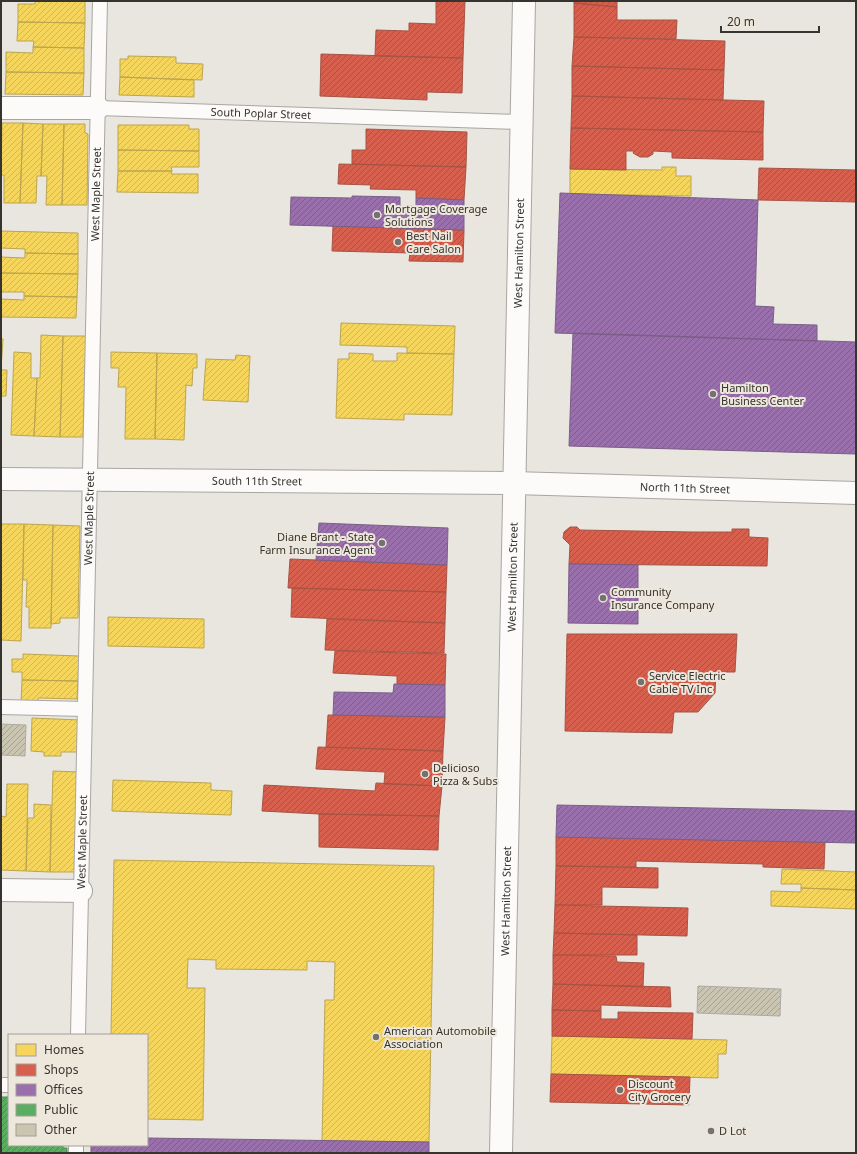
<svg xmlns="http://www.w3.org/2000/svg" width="857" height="1154" font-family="'Noto Sans',sans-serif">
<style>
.homes{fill:url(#homes-hatch);stroke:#bca54e}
.shops{fill:url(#shops-hatch);stroke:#a65344}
.offices{fill:url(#offices-hatch);stroke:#7b5e86}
.public{fill:url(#public-hatch);stroke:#4f8952}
.building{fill:url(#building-hatch);stroke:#adaba7}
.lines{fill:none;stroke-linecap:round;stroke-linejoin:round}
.lane-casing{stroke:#a9a6a2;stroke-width:16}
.street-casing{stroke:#a9a6a2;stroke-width:24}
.primary-casing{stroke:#a9a6a2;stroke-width:24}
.lane{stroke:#fcfbfa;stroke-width:14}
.street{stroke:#fcfbfa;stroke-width:22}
.primary{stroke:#fcfbfa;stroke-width:22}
.poi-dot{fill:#75726d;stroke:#ede7dc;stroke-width:1.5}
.labels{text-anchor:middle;stroke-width:4;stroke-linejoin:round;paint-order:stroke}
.street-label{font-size:11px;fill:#36342f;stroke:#ede7dc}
.poi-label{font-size:11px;fill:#36342f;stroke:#ede7dc;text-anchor:start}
</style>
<defs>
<pattern id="homes-hatch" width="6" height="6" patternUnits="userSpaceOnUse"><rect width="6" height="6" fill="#f6d55c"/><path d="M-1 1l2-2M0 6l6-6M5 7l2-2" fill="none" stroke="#d4b750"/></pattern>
<pattern id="shops-hatch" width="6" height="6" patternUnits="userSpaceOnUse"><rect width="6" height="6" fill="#d6604d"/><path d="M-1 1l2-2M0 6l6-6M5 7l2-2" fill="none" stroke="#ae5040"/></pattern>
<pattern id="offices-hatch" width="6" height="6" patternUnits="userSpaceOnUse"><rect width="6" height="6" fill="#9970ab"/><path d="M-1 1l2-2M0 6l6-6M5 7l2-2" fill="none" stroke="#7e5d8c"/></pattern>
<pattern id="public-hatch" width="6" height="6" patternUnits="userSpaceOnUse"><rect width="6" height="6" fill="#5aae61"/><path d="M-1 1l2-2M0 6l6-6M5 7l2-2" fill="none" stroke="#4b8e50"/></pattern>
<pattern id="building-hatch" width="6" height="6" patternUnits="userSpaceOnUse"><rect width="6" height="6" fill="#c9c5b1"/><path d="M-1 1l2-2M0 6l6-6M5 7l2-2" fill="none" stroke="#a4a190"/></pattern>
</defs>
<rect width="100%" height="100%" fill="#e9e6e0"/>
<path class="homes" d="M35,1H85V23L18,22V4H35Z
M18,22L85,23L84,48L33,47L34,41H17Z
M33,47L84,48V73L6,72V52L33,53Z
M128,56L176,57V63L203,64L202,80L120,77V59H128Z
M6,72L84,73L83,95L5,94Z
M120,77L194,80V97L119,95Z
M2,123H23L20,203H4V175H1Z
M23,123L43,124L41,176H37L36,203H20Z
M43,124H64L62,205H46L47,176H41Z
M64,124H85V133L88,134L87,205H62Z
M118,125H189V129H199V151L118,150Z
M118,150L199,151V167H171L172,171H118Z
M662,167H676V176H691V196L570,194V169L662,170Z
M118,171H172L171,174H198V193L117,192Z
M1,231L78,233V254L25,253V249L1,248Z
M25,253L78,254V274L1,273V257L25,258Z
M1,273L78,274L77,297L24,296V292H1Z
M24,296L77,297L76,318L1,317V299L24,300Z
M341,323L455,326L454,354L407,353V347L340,345Z
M41,335L63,336L60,437L34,436L37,378H40Z
M63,336H86L83,437H60Z
M1,339H3L1,370H7L6,396H1V399Z
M14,352L31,353V378H37L34,436L11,435Z
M111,352L157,353L155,439H125L126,387H118L119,368H111Z
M157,353L197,354V368H193L192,386L186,385L184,440L155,439Z
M349,353L373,354V361H397V353L454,354L452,415L404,414V420L336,418L338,359H349Z
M236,355L250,356L248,402L203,400L206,359L235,360Z
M1,524H24L21,641L1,640Z
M24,524L53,525L51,628H29V607H26L27,580H23Z
M53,525L80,526L78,618H60V623L51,624Z
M108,617L204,619V648L108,646Z
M23,654L79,656L78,681L22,680V672H12V659H23Z
M22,680L78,681L77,699L38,698V703H21Z
M32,718L80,720L78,752H61V756H44V752L31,751Z
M53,771L79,772L75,872H50Z
M113,780L211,783V790L232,791L231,815L112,811Z
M7,784H28L26,871L1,870V816L6,817Z
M34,804L51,805L50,872L26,871L28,818H34Z
M114,860L434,866L429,1142L322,1141L325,1000H334L335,962L307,961V970L216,969V960L188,959L187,988H205L203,1120L147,1119V1035H111Z
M782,869L856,872V890L801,888V884H781Z
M801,888L856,890V909L771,906V891L801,892Z
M552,1036L727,1040L726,1054H718V1078L551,1074Z"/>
<path class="shops" d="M436,1H465L463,58L375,56L376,30L409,31V23L436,24Z
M574,1H617V7L574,3Z
M574,3L617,7V20H677L676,39L574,37Z
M574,37L725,41L724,70L572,66Z
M321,54L463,58L462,93L427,92V100L320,96Z
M572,66L724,70L723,100L572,96Z
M572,96L764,101L763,132L571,128Z
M571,128L763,132V160L672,158V152L653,151V154L648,157H640L633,153L634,151H626V170L570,169Z
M366,129L467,132L466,167L352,164V150H366Z
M339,164L466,167L464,200L416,198V190L370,189L371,185L338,184Z
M759,168L856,170V202L758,200Z
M333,226L464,230L463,262L409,261L410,253L332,251Z
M570,527H577L580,530L692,532H732V529H749V537L768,538L767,566L569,564L570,545L563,538L564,532Z
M290,559L447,565L446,592L288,588Z
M292,588L446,592L445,623L291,617Z
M327,619L445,623L444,653L325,650Z
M567,634H737L735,672H716L715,693L698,712H674L672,733L565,731Z
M335,651L446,654L445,685L397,684V676L333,673Z
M328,715L445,717L443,751L326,747Z
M318,747L443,751L442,786L384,784L385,772L316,769Z
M376,783L442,786L439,816L319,814L262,811L264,785L375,791Z
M319,814L439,816L438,850L319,847Z
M556,837L825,842L824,869L763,867V864L636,861V867L556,866Z
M556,866L658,868V888L602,887V905H555Z
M555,905L688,908L687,936L554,933Z
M554,933L637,935V955H553Z
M553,955L616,956L617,962L644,963L643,987L553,984Z
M553,984L670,987L671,1007L601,1005V1011L552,1010Z
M552,1010L601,1011V1019H618V1012L693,1013L692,1039L552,1036Z
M551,1074L690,1077L689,1105L550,1102Z"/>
<path class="offices" d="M560,193L758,200L755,306L774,307L773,324L817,325V341L555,333Z
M352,196L400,197V206H416V198L464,200V230L290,225L291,197L352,198Z
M573,333L856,342V454L569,446Z
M319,523L448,528L447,565L316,560Z
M569,564L638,565V624L568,623Z
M394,684L445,685V717L333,715L334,692L393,693Z
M557,805L856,811V843L556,837Z
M147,1138L429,1142V1153H91V1145H147Z"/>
<path class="public" d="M1,1097H9V1145H63V1148H67V1153H1Z"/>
<path class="building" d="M1,724L26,725L25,756L1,755Z
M698,986L781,989L780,1016L697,1013Z"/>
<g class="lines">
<g class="lane-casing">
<g id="lane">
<path id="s1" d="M98,108L521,122"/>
<path d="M1,707L85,709"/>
<path id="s2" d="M78,1035L100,1"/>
<path d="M1,1085H9"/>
<path d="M76,1153V1145"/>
</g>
</g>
<g class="street-casing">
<g id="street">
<path d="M1,108H98"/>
<path id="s3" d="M1,479L513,483L856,493"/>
<path d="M1,890L81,891"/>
</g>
</g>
<g class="primary-casing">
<g id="primary">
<path id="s4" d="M501,1153L524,1"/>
</g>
</g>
<use href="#lane" class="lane"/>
<use href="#street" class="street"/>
<use href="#primary" class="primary"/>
</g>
<g class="poi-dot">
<circle cx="377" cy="215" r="4"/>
<circle cx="398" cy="242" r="4"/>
<circle cx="713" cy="394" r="4"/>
<circle cx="382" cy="543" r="4"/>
<circle cx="603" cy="598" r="4"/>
<circle cx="641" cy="682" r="4"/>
<circle cx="425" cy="774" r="4"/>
<circle cx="376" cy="1037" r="4"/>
<circle cx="620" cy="1090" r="4"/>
<circle cx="711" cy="1131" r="4"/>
</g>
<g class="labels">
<g class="street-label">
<text dy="4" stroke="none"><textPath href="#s1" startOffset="163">South Poplar Street</textPath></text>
<text dy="4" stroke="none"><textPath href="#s2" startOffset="841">West Maple Street</textPath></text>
<text dy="4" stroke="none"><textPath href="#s4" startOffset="900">West Hamilton Street</textPath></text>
<text dy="4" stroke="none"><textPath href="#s3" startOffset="256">South 11th Street</textPath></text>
<text dy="4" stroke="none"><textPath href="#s3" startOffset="684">North 11th Street</textPath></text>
<text dy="4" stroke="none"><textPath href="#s2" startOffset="517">West Maple Street</textPath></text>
<text dy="4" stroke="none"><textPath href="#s4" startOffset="576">West Hamilton Street</textPath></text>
<text dy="4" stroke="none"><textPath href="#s2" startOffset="193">West Maple Street</textPath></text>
<text dy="4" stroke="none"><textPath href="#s4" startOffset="252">West Hamilton Street</textPath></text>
</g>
<g class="poi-label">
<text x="385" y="213">Mortgage Coverage<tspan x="385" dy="13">Solutions</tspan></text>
<text x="406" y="240">Best Nail<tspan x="406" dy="13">Care Salon</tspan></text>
<text x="721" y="392">Hamilton<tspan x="721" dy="13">Business Center</tspan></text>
<text x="374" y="541" text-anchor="end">Diane Brant - State<tspan x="374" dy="13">Farm Insurance Agent</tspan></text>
<text x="611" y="596">Community<tspan x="611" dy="13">Insurance Company</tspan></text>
<text x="649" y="680">Service Electric<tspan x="649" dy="13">Cable TV Inc</tspan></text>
<text x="433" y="772">Delicioso<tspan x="433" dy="13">Pizza &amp; Subs</tspan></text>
<text x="384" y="1035">American Automobile<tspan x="384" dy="13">Association</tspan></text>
<text x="628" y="1088">Discount<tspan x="628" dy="13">City Grocery</tspan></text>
<text x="719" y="1135">D Lot</text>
</g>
</g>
<rect width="857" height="1154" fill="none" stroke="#36342f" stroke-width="4"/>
<rect x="8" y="1034" width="140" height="112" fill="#ede7dc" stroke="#a49f97"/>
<rect x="16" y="1044" width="20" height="12" fill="#f6d55c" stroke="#a49f97"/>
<text x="44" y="1054" font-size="12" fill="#36342f">Homes</text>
<rect x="16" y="1064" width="20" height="12" fill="#d6604d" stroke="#a49f97"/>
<text x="44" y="1074" font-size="12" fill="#36342f">Shops</text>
<rect x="16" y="1084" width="20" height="12" fill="#9970ab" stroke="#a49f97"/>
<text x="44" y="1094" font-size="12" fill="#36342f">Offices</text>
<rect x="16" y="1104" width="20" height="12" fill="#5aae61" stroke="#a49f97"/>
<text x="44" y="1114" font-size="12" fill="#36342f">Public</text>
<rect x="16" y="1124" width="20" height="12" fill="#c9c5b1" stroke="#a49f97"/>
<text x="44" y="1134" font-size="12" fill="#36342f">Other</text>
<path d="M721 26v6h98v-6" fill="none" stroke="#36342f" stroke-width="2"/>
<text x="727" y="26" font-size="12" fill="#36342f" stroke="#ede7dc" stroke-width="3" paint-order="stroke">20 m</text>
</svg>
